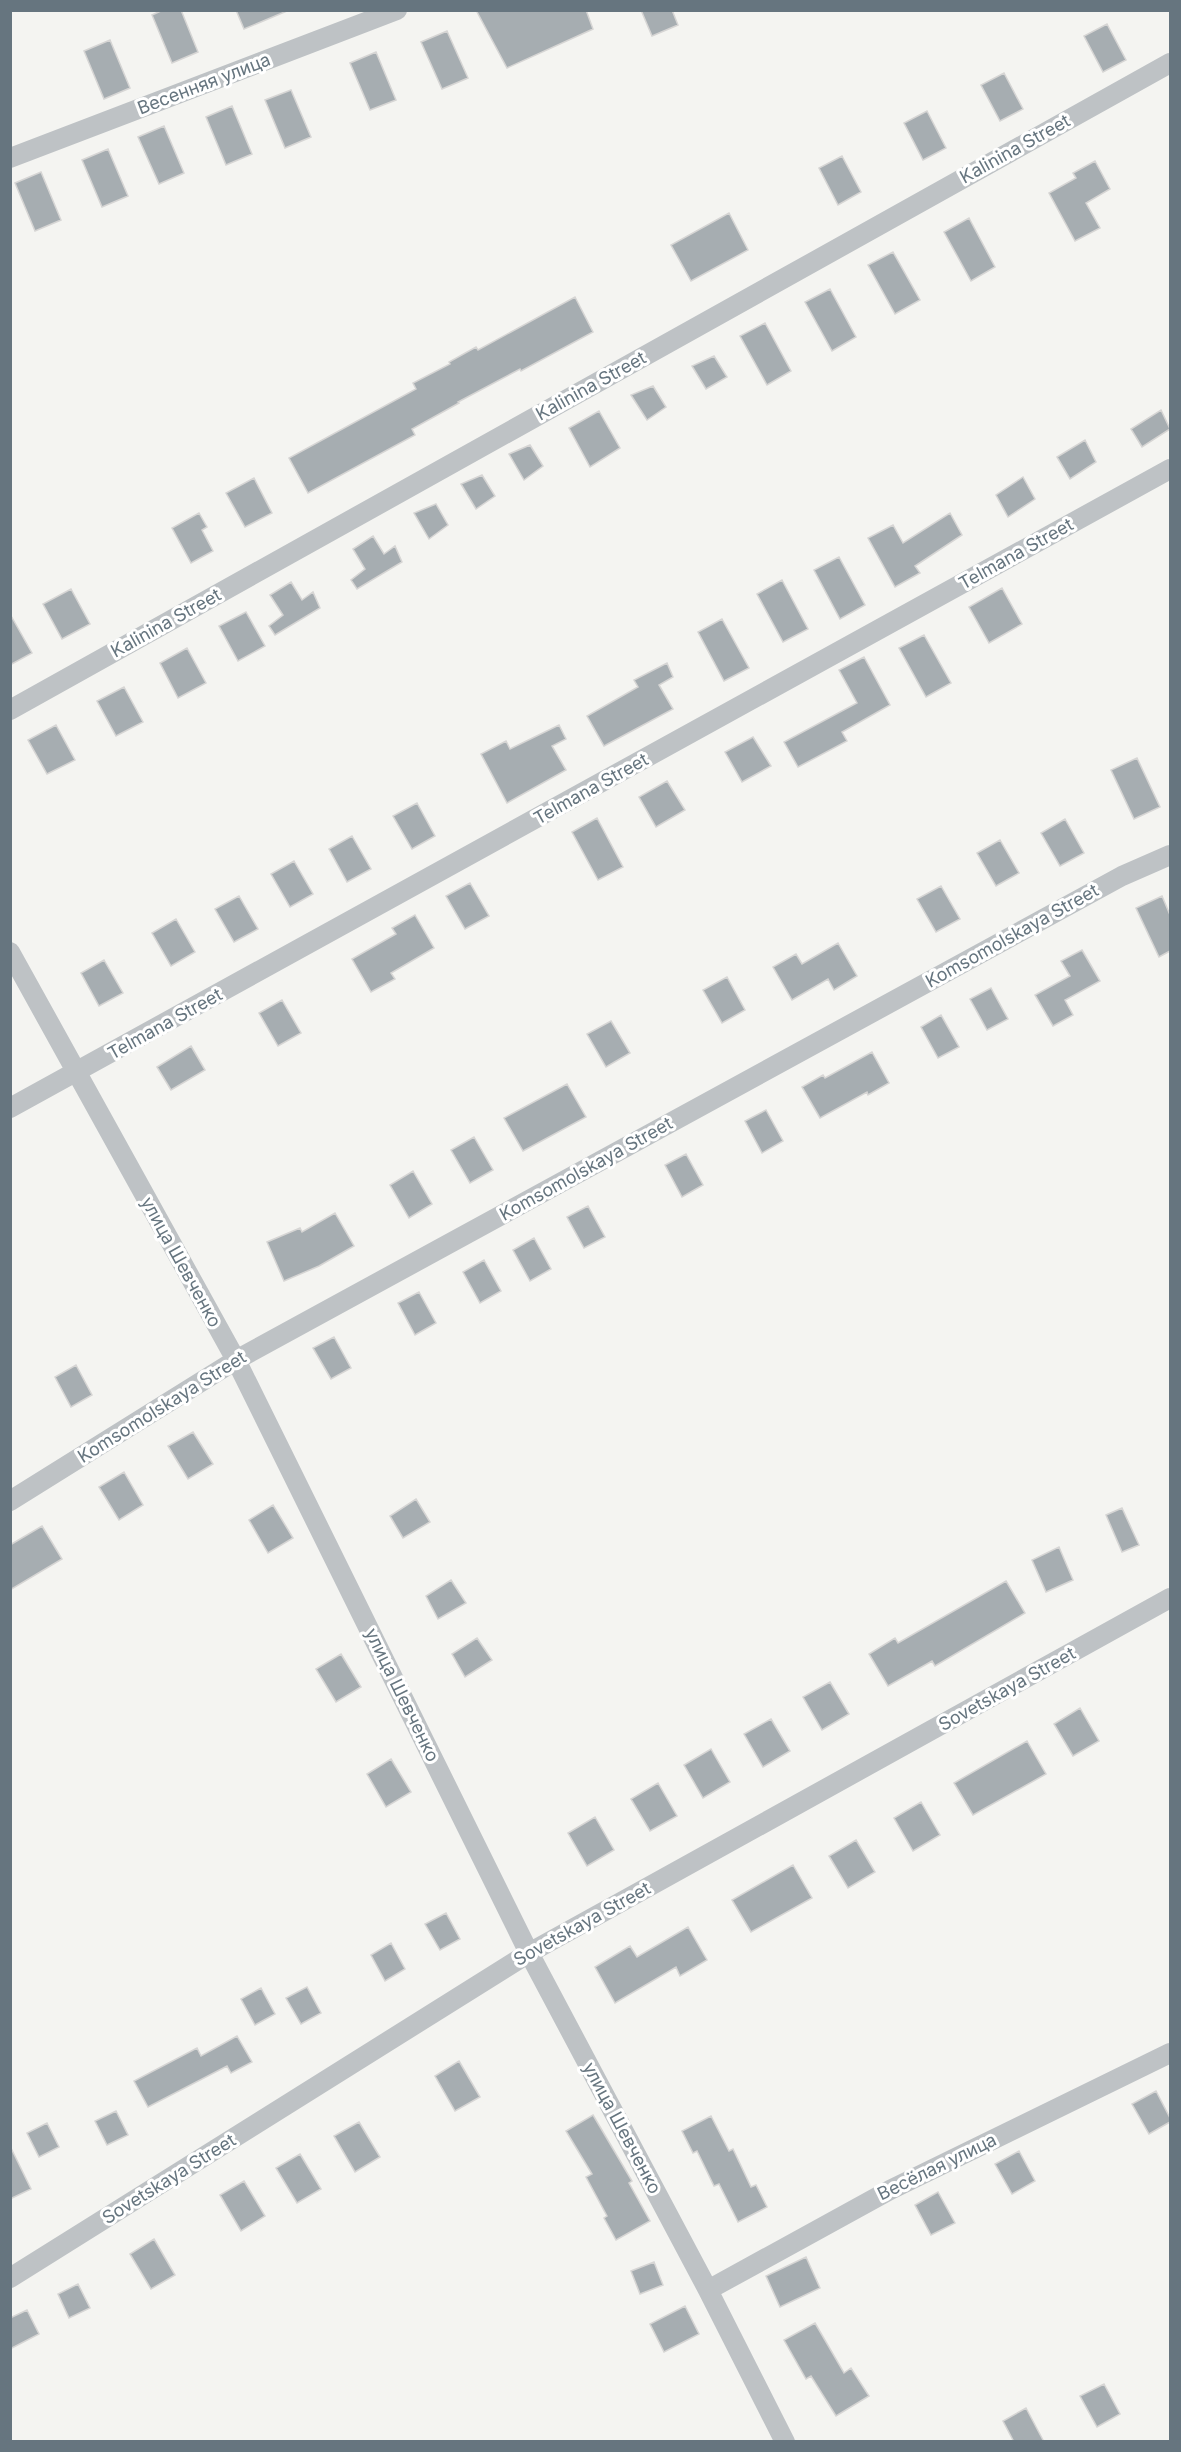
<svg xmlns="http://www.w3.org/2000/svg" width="1181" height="2452" font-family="Inter,sans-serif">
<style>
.building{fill:#a6adb1;stroke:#d6d5d4;stroke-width:1.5}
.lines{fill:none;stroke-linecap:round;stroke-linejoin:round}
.minor{stroke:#bec2c5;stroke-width:20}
.labels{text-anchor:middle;stroke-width:6;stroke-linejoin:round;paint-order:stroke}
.street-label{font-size:18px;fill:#66757f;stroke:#fff}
</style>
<rect width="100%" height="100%" fill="#f4f4f1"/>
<path class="building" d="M163,10H181L198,52L172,63L152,15Z
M236,10H287V11L244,29Z
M476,10H586L593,29L507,68Z
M641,10H672L678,25L652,36Z
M1107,24L1126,60L1103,72L1084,36Z
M447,31L468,78L442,89L421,42Z
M110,40L130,88L104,99L84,51Z
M376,52L396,100L370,110L350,63Z
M1004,73L1023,109L1000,121L981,85Z
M291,90L311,137L285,148L265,100Z
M232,106L252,154L226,165L206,117Z
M927,111L946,148L923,160L904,123Z
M164,126L184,173L159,184L138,137Z
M108,149L128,196L102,207L82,160Z
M842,156L861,192L838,205L819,168Z
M1095,161L1110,189L1086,203L1100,228L1075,241L1049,193L1076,178L1073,173Z
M41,172L61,220L35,231L15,183Z
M729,213L748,250L691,281L671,245Z
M969,218L995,267L971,281L944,232Z
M893,252L920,300L895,314L868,265Z
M830,289L856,337L832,351L805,302Z
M575,297L593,332L521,371L520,369L458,402L459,403L412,429L415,435L308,493L289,458L416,389L413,383L450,364L449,362L476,347L478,350Z
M765,323L791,371L767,385L740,336Z
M714,356L727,377L706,389L692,366Z
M653,386L666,407L647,420L631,395Z
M1161,410L1170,429L1142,447L1131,429Z
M599,411L620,448L590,467L569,428Z
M1085,440L1096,462L1070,479L1057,457Z
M530,445L543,466L524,480L509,454Z
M482,475L495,496L476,509L461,484Z
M1023,477L1035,499L1008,517L996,495Z
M254,478L272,513L245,527L226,493Z
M436,504L448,525L429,539L414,513Z
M199,513L207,527L202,530L213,551L191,563L172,528Z
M950,513L962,535L915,566L920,573L895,587L868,538L893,525L903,543Z
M373,536L384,554L395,546L402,562L357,589L351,580L365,569L353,549Z
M839,557L865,605L840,619L814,570Z
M782,580L808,629L783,642L757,594Z
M291,582L302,600L313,592L320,608L275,635L269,626L283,615L270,595Z
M1002,588L1022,624L989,643L969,607Z
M71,589L90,624L62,639L43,604Z
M246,612L265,646L238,661L219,626Z
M10,614L32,653L10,665Z
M722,619L749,668L724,681L698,632Z
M924,635L951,683L926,697L899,648Z
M187,648L206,683L178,698L160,663Z
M864,657L890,705L842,732L847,741L798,767L784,742L857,703L839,670Z
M667,663L673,677L659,685L673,709L604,746L587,716L638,687L634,680Z
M124,687L143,722L116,736L97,701Z
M56,725L75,760L47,774L28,740Z
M559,725L566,739L552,746L566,770L507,803L481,754L506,741L510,749Z
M753,737L771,766L742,782L725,752Z
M1137,758L1160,807L1134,819L1111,770Z
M667,781L685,810L656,827L639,797Z
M417,803L435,836L412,849L393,816Z
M597,818L623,867L598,880L572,832Z
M1065,819L1084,853L1060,866L1041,833Z
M352,836L371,869L347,882L329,849Z
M1000,840L1019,873L996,886L977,853Z
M294,861L313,894L290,907L271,874Z
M470,883L489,916L465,929L446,896Z
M941,886L960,919L936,932L917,899Z
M239,896L258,929L234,942L215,909Z
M1162,896L1170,915V951L1159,957L1136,908Z
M415,915L434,948L391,973L395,979L371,992L352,959L396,934L392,928Z
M176,919L195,952L171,966L152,933Z
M838,943L857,976L834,990L828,979L792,1000L773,967L796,954L802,964Z
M1082,950L1100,981L1065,1000L1073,1015L1053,1026L1035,995L1070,976L1061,961Z
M104,960L123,993L99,1006L81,973Z
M727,977L745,1010L722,1023L703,990Z
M991,988L1008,1019L987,1030L970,999Z
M282,1000L301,1033L278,1046L259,1013Z
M941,1015L959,1047L938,1058L921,1027Z
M611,1021L630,1053L606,1067L587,1034Z
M191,1046L205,1070L171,1090L157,1067Z
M872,1052L889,1083L868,1095L867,1092L820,1118L802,1087L823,1075L825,1078Z
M567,1084L586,1117L523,1151L504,1118Z
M766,1110L783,1141L762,1153L745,1121Z
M474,1137L493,1170L470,1183L451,1150Z
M686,1154L703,1185L682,1197L665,1165Z
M413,1171L432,1204L409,1218L390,1185Z
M588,1206L605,1237L584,1248L567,1217Z
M335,1213L354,1246L319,1266L284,1281L267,1242L300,1228L302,1232Z
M534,1238L551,1269L530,1281L513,1250Z
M484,1260L501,1291L480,1303L463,1272Z
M419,1292L436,1323L415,1335L398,1303Z
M334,1337L351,1368L331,1379L313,1348Z
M76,1365L92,1395L71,1407L55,1377Z
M193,1432L213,1464L188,1479L168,1446Z
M124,1472L143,1505L119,1520L99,1487Z
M416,1499L430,1522L403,1538L390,1516Z
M273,1505L293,1538L268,1553L249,1520Z
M1122,1508L1139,1545L1122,1552L1106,1515Z
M42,1526L62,1559L10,1590V1545Z
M1059,1547L1073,1580L1046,1592L1032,1560Z
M451,1580L466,1603L438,1619L426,1596Z
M1006,1581L1025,1613L935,1666L932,1661L888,1686L869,1654L895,1638L898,1643Z
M477,1638L492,1660L465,1677L452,1654Z
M341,1654L361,1687L336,1702L316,1669Z
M830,1682L849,1714L822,1730L803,1697Z
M1080,1708L1099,1741L1073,1756L1054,1724Z
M771,1719L790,1751L763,1767L744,1734Z
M1027,1741L1046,1774L973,1815L954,1783Z
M711,1749L730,1782L703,1798L684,1765Z
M391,1759L411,1792L386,1807L367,1774Z
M658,1783L677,1816L650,1831L631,1799Z
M921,1802L940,1835L913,1851L894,1818Z
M595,1817L614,1850L587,1866L568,1833Z
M856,1840L875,1872L848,1888L829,1856Z
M793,1865L812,1898L751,1932L732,1900Z
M446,1913L460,1939L440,1950L425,1924Z
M688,1927L707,1960L680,1976L676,1967L615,2003L595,1967L630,1946L637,1957Z
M391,1943L405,1969L385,1981L371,1955Z
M307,1987L321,2013L301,2024L286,1998Z
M261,1988L275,2014L255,2025L241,1999Z
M237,2036L252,2062L231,2073L227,2066L148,2107L134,2081L197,2048L201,2056Z
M459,2061L480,2097L455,2111L435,2076Z
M1156,2091L1170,2118V2122L1149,2134L1132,2104Z
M116,2111L128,2135L107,2145L95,2121Z
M593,2115L632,2181L629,2183L650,2221L616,2240L604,2218L607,2216L586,2177L592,2174L566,2131Z
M711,2116L729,2151L733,2149L751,2187L756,2185L767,2207L738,2222L719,2184L714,2186L697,2151L693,2153L682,2131Z
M359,2122L380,2157L355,2172L334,2136Z
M47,2123L59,2147L39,2157L27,2133Z
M10,2146L31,2189L10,2199Z
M1019,2151L1035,2181L1012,2194L995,2164Z
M300,2154L321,2189L297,2203L276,2168Z
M244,2181L265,2216L241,2231L220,2195Z
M938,2192L955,2223L931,2235L915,2205Z
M154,2239L175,2275L151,2289L130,2254Z
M806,2257L820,2288L780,2307L766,2276Z
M654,2262L663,2285L640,2294L631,2271Z
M78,2284L90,2308L69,2318L58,2294Z
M685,2306L699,2334L664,2352L650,2324Z
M27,2310L39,2334L10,2349V2318Z
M815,2323L844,2373L851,2368L869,2396L836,2416L811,2376L806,2379L784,2340Z
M1104,2384L1120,2414L1097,2427L1080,2396Z
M1026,2408L1044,2442H1014L1003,2421Z"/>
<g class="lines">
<path class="minor" d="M10,158L397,10
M10,710L1170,63
M10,952L236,1360L529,1953L708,2290L785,2442
M10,1108L1170,469
M10,1501L236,1360L1122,876L1170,855
M10,2278L529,1953L1170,1598
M708,2290L890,2190L1170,2053"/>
</g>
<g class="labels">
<g class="street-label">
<text transform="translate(204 84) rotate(-21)" y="6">Весенняя улица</text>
<text transform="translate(1015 149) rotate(-29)" y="6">Kalinina Street</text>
<text transform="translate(591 386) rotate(-29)" y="6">Kalinina Street</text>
<text transform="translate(1016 554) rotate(-29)" y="6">Telmana Street</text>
<text transform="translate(166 623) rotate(-29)" y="6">Kalinina Street</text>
<text transform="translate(591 789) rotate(-29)" y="6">Telmana Street</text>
<text transform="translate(1012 936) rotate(-29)" y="6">Komsomolskaya Street</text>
<text transform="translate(165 1024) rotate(-29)" y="6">Telmana Street</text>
<text transform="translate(586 1169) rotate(-29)" y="6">Komsomolskaya Street</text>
<text transform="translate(181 1262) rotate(61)" y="6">улица Шевченко</text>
<text transform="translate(162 1407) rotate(-32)" y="6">Komsomolskaya Street</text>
<text transform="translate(1007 1689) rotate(-29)" y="6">Sovetskaya Street</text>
<text transform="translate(402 1695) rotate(64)" y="6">улица Шевченко</text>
<text transform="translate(582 1924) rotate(-29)" y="6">Sovetskaya Street</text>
<text transform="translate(622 2128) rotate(62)" y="6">улица Шевченко</text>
<text transform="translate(937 2167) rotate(-26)" y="6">Весёлая улица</text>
<text transform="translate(169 2179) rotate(-32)" y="6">Sovetskaya Street</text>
</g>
</g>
<rect width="1181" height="2452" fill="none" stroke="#66757f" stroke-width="24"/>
</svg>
